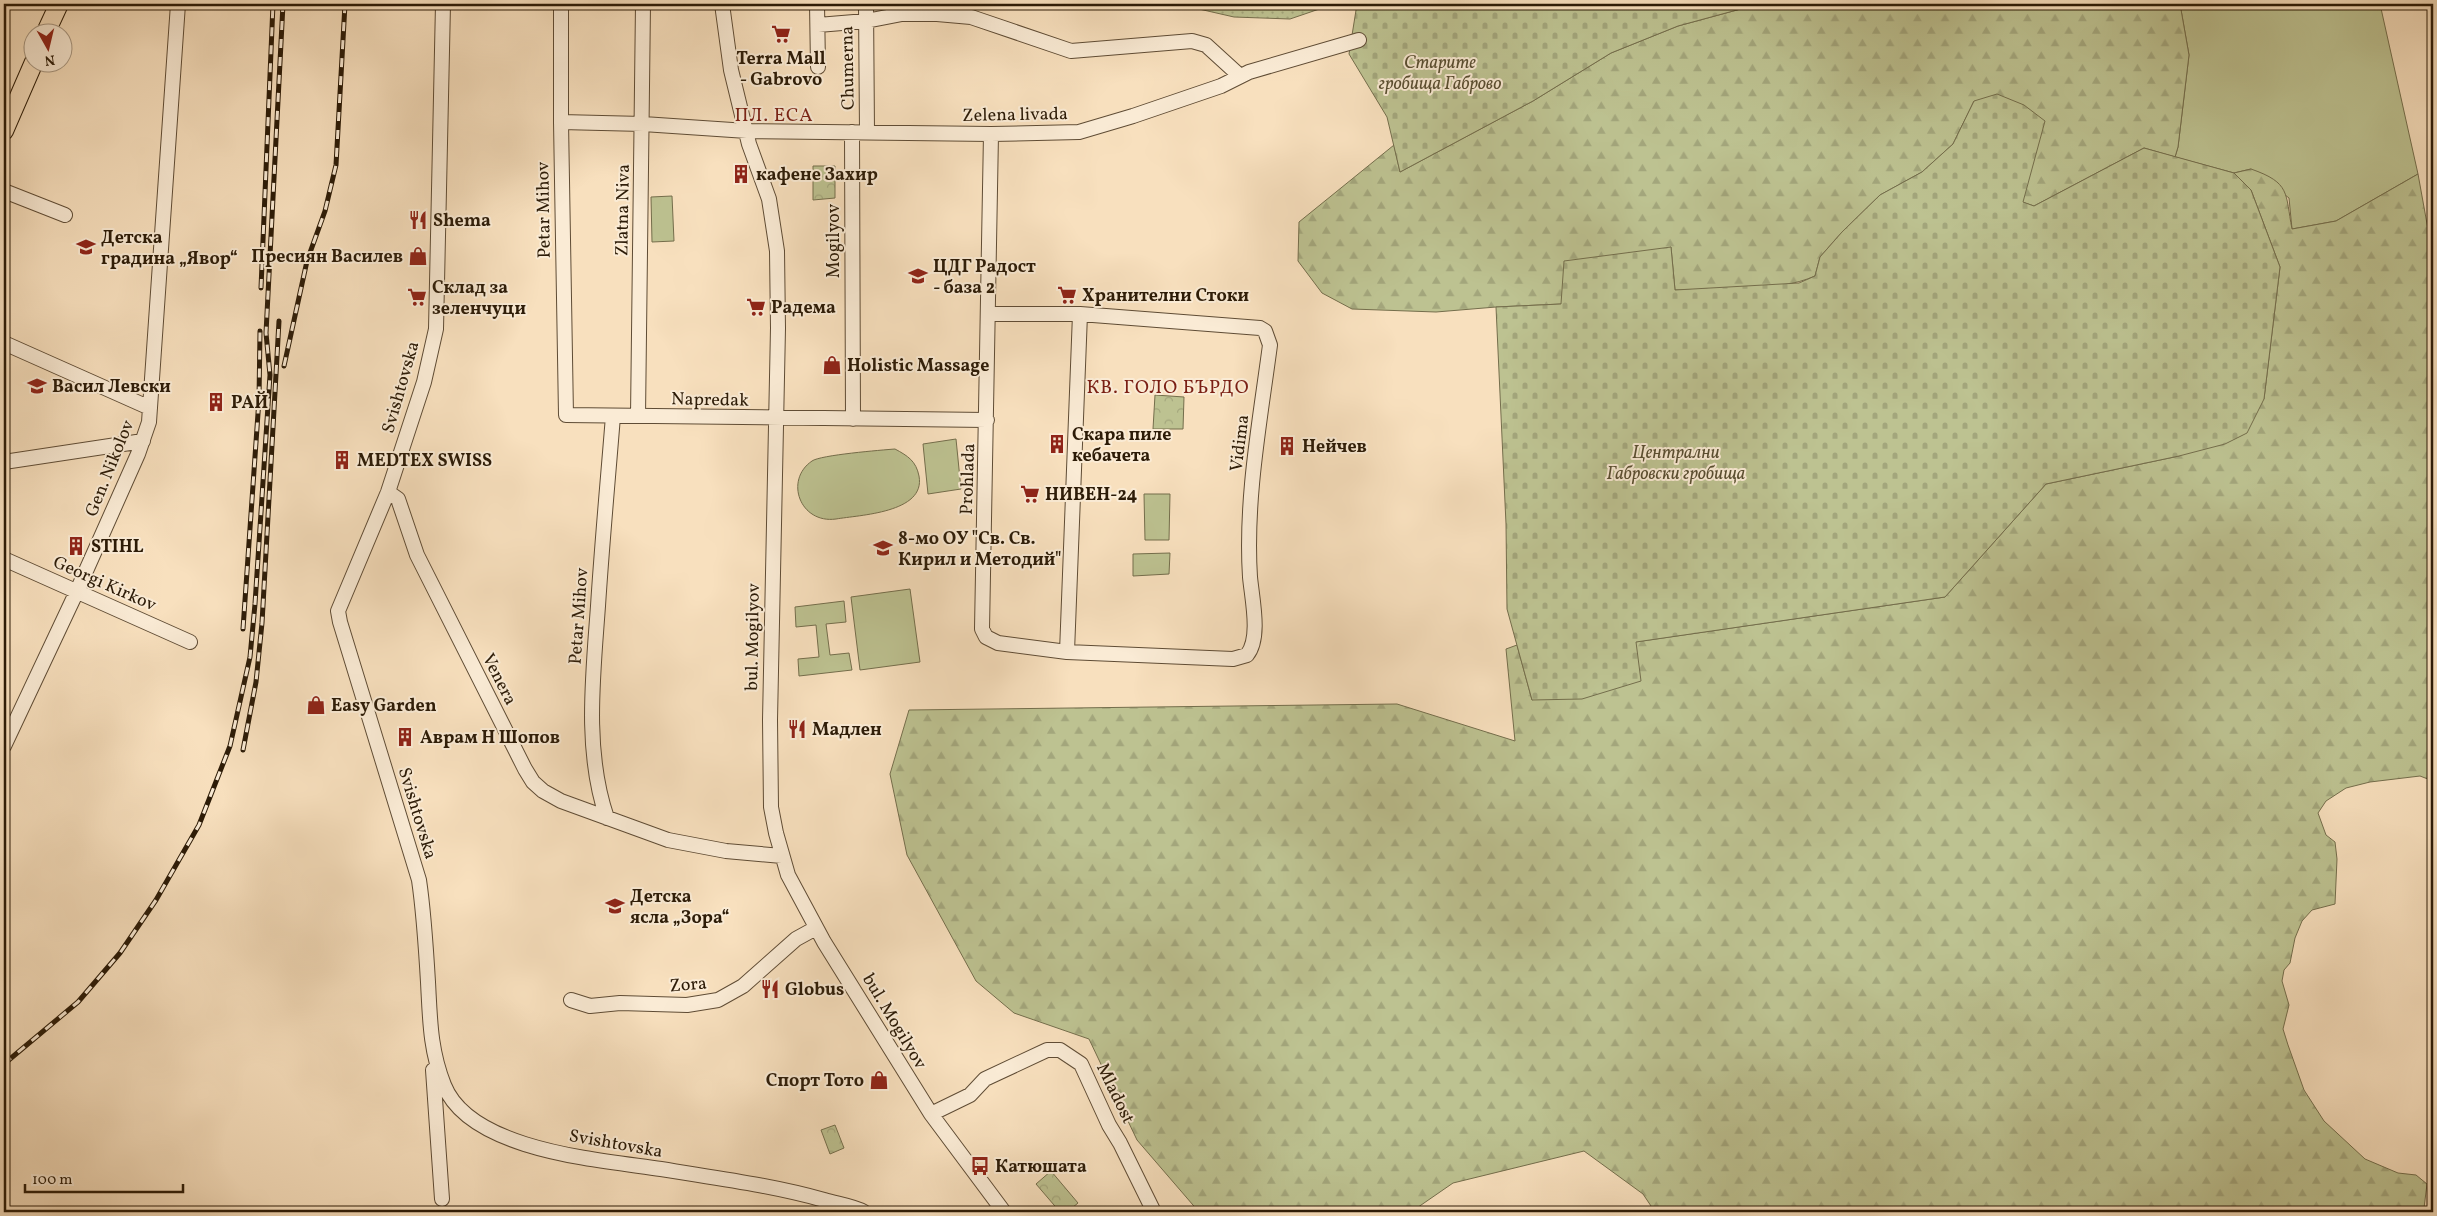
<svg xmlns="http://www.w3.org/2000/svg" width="2437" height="1216" font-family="Vollkorn,serif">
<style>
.grass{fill:#bdc291;stroke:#746e4c}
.forest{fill:url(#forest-firs);stroke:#746e4c}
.cemetery{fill:url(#cemetery-stones);stroke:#746e4c}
.park{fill:url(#park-crowns);stroke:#746e4c}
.garden{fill:url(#garden-dots);stroke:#746e4c}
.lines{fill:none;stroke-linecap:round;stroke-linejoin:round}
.minor-casing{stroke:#5f4c35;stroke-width:16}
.major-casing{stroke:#2c1b07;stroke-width:20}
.minor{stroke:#faebd5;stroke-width:14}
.major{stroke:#f8e0be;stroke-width:18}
.rail-casing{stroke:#2c1b07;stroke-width:5}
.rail{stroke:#faebd5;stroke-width:3;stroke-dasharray:9;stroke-linecap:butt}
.labels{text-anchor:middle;stroke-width:4;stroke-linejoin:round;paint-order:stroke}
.poi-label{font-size:18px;font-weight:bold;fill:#2c1b07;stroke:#faebd5;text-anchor:start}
.park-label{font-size:18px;font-style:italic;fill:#584d30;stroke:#faebd5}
.street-label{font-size:18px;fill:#2c1b07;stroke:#faebd5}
.neighbourhood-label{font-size:19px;letter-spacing:1px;fill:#7a1f14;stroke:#faebd5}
</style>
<defs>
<pattern id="forest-firs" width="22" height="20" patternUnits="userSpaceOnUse" patternTransform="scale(1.25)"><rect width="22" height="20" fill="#bdc291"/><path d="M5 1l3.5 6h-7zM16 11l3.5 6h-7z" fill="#a3a67c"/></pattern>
<pattern id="cemetery-stones" width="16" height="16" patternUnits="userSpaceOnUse" patternTransform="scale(1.25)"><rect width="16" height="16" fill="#bdc291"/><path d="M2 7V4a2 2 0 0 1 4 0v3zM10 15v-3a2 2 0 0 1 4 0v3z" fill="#a3a67c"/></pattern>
<pattern id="park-crowns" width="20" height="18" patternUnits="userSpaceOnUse" patternTransform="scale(1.25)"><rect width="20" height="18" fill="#bdc291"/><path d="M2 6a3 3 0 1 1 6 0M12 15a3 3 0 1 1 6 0" fill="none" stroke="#a3a67c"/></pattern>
<pattern id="garden-dots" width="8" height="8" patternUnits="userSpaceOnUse" patternTransform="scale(1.25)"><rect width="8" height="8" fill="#bdc291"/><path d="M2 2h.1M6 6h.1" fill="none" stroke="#a3a67c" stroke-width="1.8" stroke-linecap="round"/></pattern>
</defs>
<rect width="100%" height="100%" fill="#f8e0be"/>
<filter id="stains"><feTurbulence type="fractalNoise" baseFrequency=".004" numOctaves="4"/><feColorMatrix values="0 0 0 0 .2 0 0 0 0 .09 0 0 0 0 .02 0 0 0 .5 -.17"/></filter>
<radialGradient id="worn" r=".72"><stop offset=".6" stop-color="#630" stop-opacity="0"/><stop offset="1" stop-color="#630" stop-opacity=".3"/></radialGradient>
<path class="grass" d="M2180,4H2380L2418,174L2336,221L2292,229L2289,198L2251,169L2234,173L2175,157L2178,147L2189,55Z
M672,196L674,241L652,242L651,197Z
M956,439L961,489L928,494L923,444Z
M895,449C908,456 916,461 919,476C926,513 859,515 836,519C800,524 784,480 812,461C820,455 882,450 895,449Z
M1144,494H1170L1169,540H1145Z
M1170,553L1169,574L1133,576V554Z
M910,589L920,662L860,670L851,597Z
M844,601L846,622L826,624L830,655L849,653L852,670L799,676L798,659L819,657L816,625L796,627L795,607Z"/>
<path class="forest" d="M1759,4H2180L2189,55L2178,147L2175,157L2144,148L2034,206L2022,202L1974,101L1953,144L1922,172L1880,195L1842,232L1820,257L1815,276C1777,293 1717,288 1675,290L1671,247L1561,304L1496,307L1436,312L1352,309L1322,293L1298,261L1299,222L1394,145L1400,172L1533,101L1611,53L1678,26Z
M2251,169C2291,183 2285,193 2292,229L2336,221L2418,174L2433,257V781L2420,776L2370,782L2346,788L2326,801L2318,813L2326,835L2335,842L2337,859L2335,904L2312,910L2302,921L2295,938L2290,963L2284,970L2282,981L2289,1005L2283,1029L2288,1045L2304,1090L2324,1121L2365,1159L2398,1173L2416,1175L2427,1184L2424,1208L2427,1212H1655L1643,1194L1584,1151L1453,1183L1411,1212H1199L1137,1140L1089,1039L1014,1013L976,981L907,855L890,774L909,710L1397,704L1515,741L1506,649L1517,645L1532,700L1635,642L1945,597L2046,484L2179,456L2264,399L2280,267L2251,190L2234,173Z"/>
<path class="cemetery" d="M1357,4H1759L1678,26L1611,53L1533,101L1400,172L1387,117L1349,54Z
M1997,94L2024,105L2045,121L2023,202L2034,206L2144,148L2234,173L2251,190L2280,267L2264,399L2247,433L2225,444L2179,456L2046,484L1945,597L1636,642L1641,681L1582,699L1532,700L1507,609L1506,524L1496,307L1561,304L1564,261L1671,247L1675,290L1799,283L1815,276L1820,257L1842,232L1880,195L1922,172L1953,144L1974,101Z"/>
<path class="park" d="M813,166H835V198L813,200Z
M1155,395L1184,397L1183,429H1153Z
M835,1125L844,1148L830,1154L821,1130Z
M1051,1171L1078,1203L1067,1212H1060L1036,1184Z"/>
<path class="garden" d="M1177,4H1334L1290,19L1234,17Z"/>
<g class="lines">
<g class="minor-casing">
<path id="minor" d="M443,4L436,329L424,382L388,492L338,611L340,622L419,880C424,914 426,948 428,982C430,1019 430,1050 444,1085C470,1151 601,1160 661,1169C715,1178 771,1185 824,1200C837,1204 853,1206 864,1212
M561,4V122L566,415L987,420
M722,4L731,70L749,144L769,199L777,251L778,328L770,720L771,807L776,833L788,875L824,942L931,1114L1004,1212
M817,4L818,67
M866,4L867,132
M818,25L866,21L902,14H937L971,17L1071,51L1192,41L1206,45L1240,76
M561,122L643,124L747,131L991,134L1079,132L1133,116L1221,86L1249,72L1359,40
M852,132L853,419
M4,191L65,215
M989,314H1080L1260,328L1265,331L1270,345C1260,421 1245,500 1250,577C1252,599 1261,638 1247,655L1233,659L1067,652L998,643L986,637L982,629L991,134
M4,343L150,408
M638,416L643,4
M4,462L143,441
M388,492L398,499L417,555L525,769L533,782L543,791L561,801L668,840L726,851L782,856
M4,559L190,642
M1067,652L1080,314
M4,746L77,591L138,454L149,422L178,4
M607,818C584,751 593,676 598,606C602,543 608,479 613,416
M571,1000L590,1006L620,1003L687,1005L718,1000L743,986L796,939L816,928
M433,1070L442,1199
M931,1114L970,1095L985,1079L1047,1050H1060L1081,1064L1109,1125L1120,1143L1154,1212"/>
</g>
<g class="major-casing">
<path id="major" d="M46,32L59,4
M4,131L34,62"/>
</g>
<use href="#minor" class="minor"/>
<use href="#major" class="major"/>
<g class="rail-casing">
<path id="rail" d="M261,288L273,4
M284,366L307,261L325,211L336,165L345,4
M243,629L259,399L260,331
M243,750L256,682L262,623L279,321
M4,1064L78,1002L120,953L156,900L199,825L230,746L250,657L255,604L270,375L266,333L283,4"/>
</g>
<use href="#rail" class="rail"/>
</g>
<defs>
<g id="supermarket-bare" transform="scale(1.5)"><path d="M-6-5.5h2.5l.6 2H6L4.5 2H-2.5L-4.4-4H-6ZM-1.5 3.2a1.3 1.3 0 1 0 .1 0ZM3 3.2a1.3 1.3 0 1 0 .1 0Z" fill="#8f2418" stroke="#faebd5" stroke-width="2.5" paint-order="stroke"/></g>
<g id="building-bare" transform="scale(1.5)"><path d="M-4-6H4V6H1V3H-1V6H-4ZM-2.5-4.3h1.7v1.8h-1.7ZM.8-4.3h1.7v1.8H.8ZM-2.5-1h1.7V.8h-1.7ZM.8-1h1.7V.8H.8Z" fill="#8f2418" stroke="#faebd5" stroke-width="2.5" paint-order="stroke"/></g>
<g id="restaurant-bare" transform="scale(1.5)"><path d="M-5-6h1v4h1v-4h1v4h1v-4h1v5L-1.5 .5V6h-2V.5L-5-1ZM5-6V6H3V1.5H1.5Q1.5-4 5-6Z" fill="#8f2418" stroke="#faebd5" stroke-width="2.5" paint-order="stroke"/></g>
<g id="school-bare" transform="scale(1.5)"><path d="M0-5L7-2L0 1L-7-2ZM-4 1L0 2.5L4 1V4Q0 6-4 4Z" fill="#8f2418" stroke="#faebd5" stroke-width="2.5" paint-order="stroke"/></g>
<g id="shop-bare" transform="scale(1.5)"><path d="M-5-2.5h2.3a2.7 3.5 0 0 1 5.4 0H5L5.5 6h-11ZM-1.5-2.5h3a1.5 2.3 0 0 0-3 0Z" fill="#8f2418" stroke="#faebd5" stroke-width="2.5" paint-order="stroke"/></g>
<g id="bus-bare" transform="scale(1.5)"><path d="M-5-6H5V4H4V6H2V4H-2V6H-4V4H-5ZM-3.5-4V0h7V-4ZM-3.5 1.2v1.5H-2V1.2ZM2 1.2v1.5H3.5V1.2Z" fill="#8f2418" stroke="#faebd5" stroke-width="2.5" paint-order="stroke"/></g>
</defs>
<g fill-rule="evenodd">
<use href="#supermarket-bare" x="781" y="34"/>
<use href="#building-bare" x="741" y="174"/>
<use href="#restaurant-bare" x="418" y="220"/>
<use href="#school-bare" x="86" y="247"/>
<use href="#shop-bare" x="418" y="256"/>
<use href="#school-bare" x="918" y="276"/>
<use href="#supermarket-bare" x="1067" y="295"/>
<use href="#supermarket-bare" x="417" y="297"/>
<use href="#supermarket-bare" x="756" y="307"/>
<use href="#shop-bare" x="832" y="365"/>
<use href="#school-bare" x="37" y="386"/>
<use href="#building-bare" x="216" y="402"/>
<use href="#building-bare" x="1057" y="444"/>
<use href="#building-bare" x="1287" y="446"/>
<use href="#building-bare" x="342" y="460"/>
<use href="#supermarket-bare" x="1030" y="494"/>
<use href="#building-bare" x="76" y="546"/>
<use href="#school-bare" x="883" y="548"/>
<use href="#shop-bare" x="316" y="705"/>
<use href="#restaurant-bare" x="797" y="729"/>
<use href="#building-bare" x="405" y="737"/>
<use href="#school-bare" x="615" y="906"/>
<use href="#restaurant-bare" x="770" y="989"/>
<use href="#shop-bare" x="879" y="1080"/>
<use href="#bus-bare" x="980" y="1166"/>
</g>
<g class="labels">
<g class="poi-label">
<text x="781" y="64" text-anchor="middle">Terra Mall<tspan x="781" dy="21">- Gabrovo</tspan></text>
<text x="756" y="180">кафене Захир</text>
<text x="433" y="226">Shema</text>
<text x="101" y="243">Детска<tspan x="101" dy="21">градина „Явор“</tspan></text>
<text x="403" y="262" text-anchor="end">Пресиян Василев</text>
<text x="933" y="272">ЦДГ Радост<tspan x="933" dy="21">- база 2</tspan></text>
<text x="432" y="293">Склад за<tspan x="432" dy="21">зеленчуци</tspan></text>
<text x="1082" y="301">Хранителни Стоки</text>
<text x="771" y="313">Радема</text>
<text x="847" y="371">Holistic Massage</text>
<text x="52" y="392">Васил Левски</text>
<text x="231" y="408">РАЙ</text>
<text x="1072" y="440">Скара пиле<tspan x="1072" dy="21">кебачета</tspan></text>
<text x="1302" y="452">Нейчев</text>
<text x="357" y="466">MEDTEX SWISS</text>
<text x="1045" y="500">НИВЕН-24</text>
<text x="898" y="544">8-мо ОУ "Св. Св.<tspan x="898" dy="21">Кирил и Методий"</tspan></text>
<text x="91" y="552">STIHL</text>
<text x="331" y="711">Easy Garden</text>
<text x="812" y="735">Мадлен</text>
<text x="420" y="743">Аврам Н Шопов</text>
<text x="630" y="902">Детска<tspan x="630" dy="21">ясла „Зора“</tspan></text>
<text x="785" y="995">Globus</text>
<text x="864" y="1086" text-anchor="end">Спорт Тото</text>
<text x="995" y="1172">Катюшата</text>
</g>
<g class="park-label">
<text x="1440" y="68">Старите<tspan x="1440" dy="21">гробища Габрово</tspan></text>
<text x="1676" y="458">Централни<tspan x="1676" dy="21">Габровски гробища</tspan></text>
</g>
<g class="street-label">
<text transform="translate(847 68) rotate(-91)" y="6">Chumerna</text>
<text transform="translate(1015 114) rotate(-1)" y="6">Zelena livada</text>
<text transform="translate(543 210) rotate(-91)" y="6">Petar Mihov</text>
<text transform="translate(622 210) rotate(-89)" y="6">Zlatna Niva</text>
<text transform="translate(833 241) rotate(-90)" y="6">Mogilyov</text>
<text transform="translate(400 387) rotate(-74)" y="6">Svishtovska</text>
<text transform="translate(710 399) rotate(1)" y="6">Napredak</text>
<text transform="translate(1239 443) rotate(-83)" y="6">Vidima</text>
<text transform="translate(109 468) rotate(-68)" y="6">Gen. Nikolov</text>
<text transform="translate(967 479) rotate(-88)" y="6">Prohlada</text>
<text transform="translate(105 583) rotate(24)" y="6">Georgi Kirkov</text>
<text transform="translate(578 616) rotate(-86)" y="6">Petar Mihov</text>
<text transform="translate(752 637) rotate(-89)" y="6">bul. Mogilyov</text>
<text transform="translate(500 679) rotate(63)" y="6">Venera</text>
<text transform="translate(418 813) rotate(73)" y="6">Svishtovska</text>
<text transform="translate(688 984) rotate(-5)" y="6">Zora</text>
<text transform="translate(895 1021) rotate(59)" y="6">bul. Mogilyov</text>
<text transform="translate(1116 1093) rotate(64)" y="6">Mladost</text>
<text transform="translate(616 1143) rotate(10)" y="6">Svishtovska</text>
</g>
<g class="neighbourhood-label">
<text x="774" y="121">ПЛ. ЕСА</text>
<text x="1168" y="393">КВ. ГОЛО БЪРДО</text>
</g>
</g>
<rect width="2437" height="1216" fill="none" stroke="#f8e0be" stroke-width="20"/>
<rect x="5" y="5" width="2427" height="1206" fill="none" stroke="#2c1b07" stroke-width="2.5"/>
<rect x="10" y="10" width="2417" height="1196" fill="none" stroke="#2c1b07"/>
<g transform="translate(48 48) rotate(172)"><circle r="24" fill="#faebd5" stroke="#a89883"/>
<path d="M0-4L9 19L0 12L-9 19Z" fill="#8f2418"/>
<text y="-8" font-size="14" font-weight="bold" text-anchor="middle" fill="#2c1b07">N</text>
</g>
<path d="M25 1184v8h158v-8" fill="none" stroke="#2c1b07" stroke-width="2.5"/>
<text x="32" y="1184" font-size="15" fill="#2c1b07" stroke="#faebd5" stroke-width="4" paint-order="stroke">100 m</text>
<rect width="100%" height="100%" filter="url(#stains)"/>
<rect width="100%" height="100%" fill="url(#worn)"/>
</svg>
